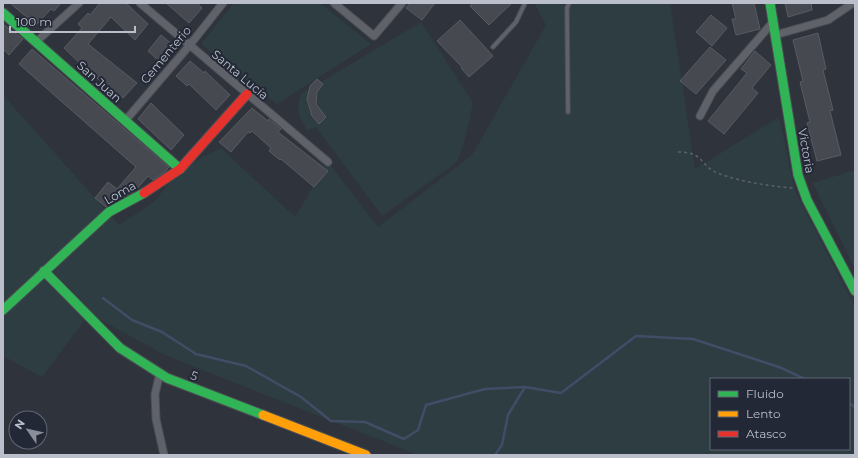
<svg xmlns="http://www.w3.org/2000/svg" width="858" height="458" font-family="Montserrat,sans-serif">
<style>
.green{fill:#2d3d42;fill-rule:evenodd}
.lines{fill:none;stroke-linecap:round;stroke-linejoin:round}
.stream{stroke:#424c66;stroke-width:2.5}
.building{fill:#464950;stroke:#585b63}
.lane-casing{stroke:#4b4e55;stroke-width:5.5}
.street-casing{stroke:#4b4e55;stroke-width:9}
.fast-casing{stroke:#4b4e55;stroke-width:11}
.slow-casing{stroke:#4b4e55;stroke-width:11}
.jam-casing{stroke:#4b4e55;stroke-width:11}
.path{stroke:#5d6167;stroke-width:1.5;stroke-dasharray:3 3;stroke-linecap:butt}
.lane{stroke:#60626a;stroke-width:3.5}
.street{stroke:#60626a;stroke-width:7}
.fast{stroke:#30b455;stroke-width:9}
.slow{stroke:#ff9f0a;stroke-width:9}
.jam{stroke:#e5322d;stroke-width:9}
.labels{text-anchor:middle;stroke-width:4;stroke-linejoin:round;paint-order:stroke}
.street-label{font-size:12px;fill:#bbbfcb;stroke:#232836}
</style>
<rect width="100%" height="100%" fill="#2f333c"/>
<path class="green" d="M234,3H320L371,44L277,104L201,44Z
M534,3H670L695,169L779,117L795,191L855,307V455H413V453L167,356L89,314L42,377L3,356V95L119,225L154,202L180,169L221,148L295,217L328,162L378,227L472,155L546,25ZM711,379H849V449H711Z
M421,22L473,103L464,143L457,162L382,216L316,127L307,130C298,115 296,112 301,94Z
M855,170V269L813,183Z"/>
<g class="lines">
<path class="stream" d="M103,298L132,320L162,332L196,354L246,366L301,397L331,421L365,422L404,439L418,430L426,405L485,389L525,387L561,393L636,336L693,339L779,367L805,379
M849,403L855,407
M495,455L502,445L508,415L525,387"/>
</g>
<path class="building" d="M10,3H61L54,11L51,9L36,25Z
M100,3H126L148,24L135,40L111,17L88,44L137,83L123,98L89,72L64,48L82,28L78,24L88,13L90,15Z
M166,3H197L202,8L189,23Z
M410,3H435L422,20L406,8Z
M473,3H512L489,25L470,6Z
M732,3H754L760,29L736,35L732,19H736Z
M785,3H811L812,10L788,17Z
M711,15L727,28L712,46L696,32Z
M460,20L493,56L469,77L461,68L462,67L437,41Z
M3,24L23,39L9,55L3,49Z
M818,33L826,69L823,70L833,110L830,111L841,155L817,161L807,123L810,122L800,82L803,81L793,40Z
M161,35L173,45L159,61L148,51Z
M710,47L726,60L696,94L680,81Z
M32,49L169,167L165,172L153,180L148,176L135,191L125,197L119,192L106,207L95,198L108,182L117,189L136,167L19,64Z
M755,51L771,65L752,88L758,93L724,134L708,121L747,73L741,69Z
M190,61L204,73L205,71L230,95L216,110L189,84L187,86L176,76Z
M317,79L323,84L317,92L316,104L326,117L319,124L312,116L307,99L310,86Z
M151,103L184,135L171,150L138,119Z
M252,108L268,121L269,119L281,129L278,132L328,171L314,187L281,159L280,160L269,151L271,148L252,131L250,133L248,132L231,152L219,142Z"/>
<g class="lines">
<g class="lane-casing">
<path id="lane" d="M493,47L516,22L525,3
M568,112L567,8L569,3"/>
</g>
<g class="street-casing">
<path id="street" d="M140,3L328,162
M334,3L374,36L402,3
M775,35L828,20L853,3
M36,42L79,3
M700,116L713,91L773,22
M125,121L189,46L223,3
M160,373L155,394L156,419L164,455"/>
</g>
<g class="fast-casing">
<path id="fast" d="M770,3L798,175L807,200L855,291
M3,13L180,169
M44,271L120,348L167,378L263,415
M3,310L109,212L144,193"/>
</g>
<g class="slow-casing">
<path id="slow" d="M263,415L366,455"/>
</g>
<g class="jam-casing">
<path id="jam" d="M144,193L180,169L247,94"/>
</g>
<path class="path" d="M678,152C706,152 699,167 720,174C742,182 769,186 793,188"/>
<use href="#lane" class="lane"/>
<use href="#street" class="street"/>
<use href="#fast" class="fast"/>
<use href="#slow" class="slow"/>
<use href="#jam" class="jam"/>
</g>
<g class="labels">
<g class="street-label">
<text transform="translate(166 55) rotate(-50)" y="4">Cementerio</text>
<text transform="translate(240 75) rotate(40)" y="4">Santa Lucía</text>
<text transform="translate(99 82) rotate(42)" y="4">San Juan</text>
<text transform="translate(806 151) rotate(80)" y="4">Victoria</text>
<text transform="translate(120 193) rotate(-30)" y="4">Loma</text>
<text transform="translate(194 376) rotate(21)" y="4">5</text>
</g>
</g>
<rect width="858" height="458" fill="none" stroke="#bbbfcb" stroke-width="8"/>
<rect x="710" y="378" width="140" height="72" fill="#232836" stroke="#606472"/>
<rect x="718" y="391" width="20" height="6" fill="#30b455" stroke="#606472"/>
<text x="746" y="398" font-size="12" fill="#bbbfcb">Fluido</text>
<rect x="718" y="411" width="20" height="6" fill="#ff9f0a" stroke="#606472"/>
<text x="746" y="418" font-size="12" fill="#bbbfcb">Lento</text>
<rect x="718" y="431" width="20" height="6" fill="#e5322d" stroke="#606472"/>
<text x="746" y="438" font-size="12" fill="#bbbfcb">Atasco</text>
<g transform="translate(28 430) rotate(304)"><circle r="19" fill="#232836" stroke="#606472"/>
<path d="M0-3L7 15L0 10L-7 15Z" fill="#8a8e99"/>
<text y="-6" font-size="11" font-weight="bold" text-anchor="middle" fill="#bbbfcb">N</text>
</g>
<path d="M10 26v6h125v-6" fill="none" stroke="#bbbfcb" stroke-width="2"/>
<text x="16" y="26" font-size="12" fill="#bbbfcb" stroke="#232836" stroke-width="3" paint-order="stroke">100 m</text>
</svg>
